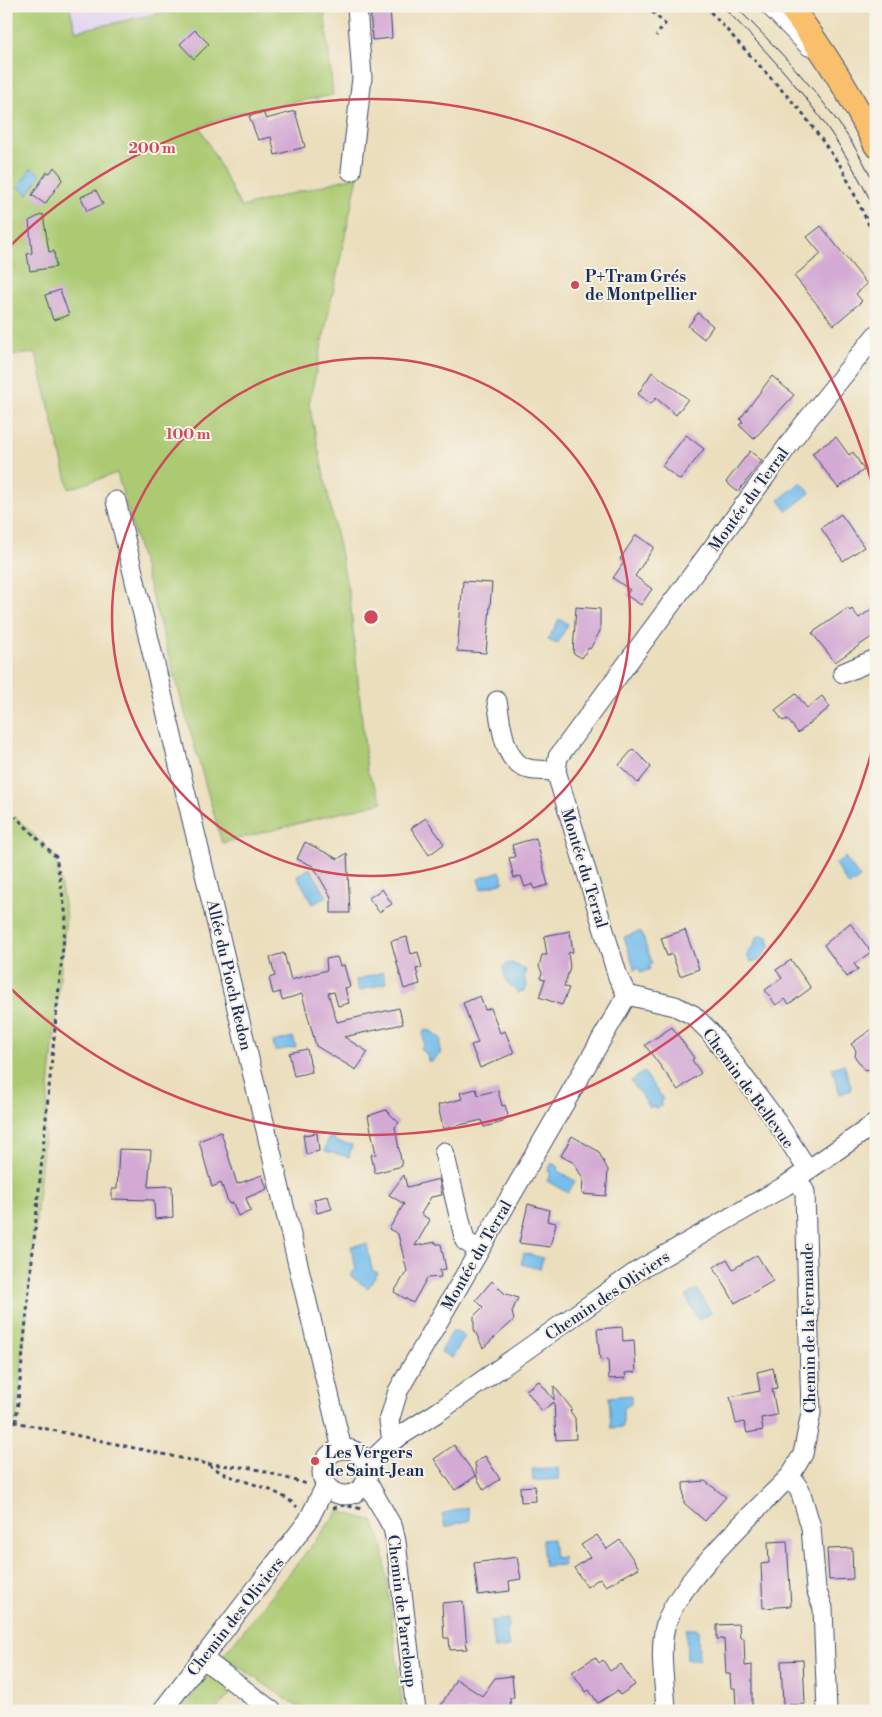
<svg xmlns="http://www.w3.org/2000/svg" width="882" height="1717" font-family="'Libre Bodoni',serif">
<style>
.built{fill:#e1d4f3}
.green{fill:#abca72;stroke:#637c68}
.water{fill:#74bdec;stroke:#4876a5}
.building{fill:#d3aad4}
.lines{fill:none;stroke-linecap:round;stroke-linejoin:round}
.minor-casing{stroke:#3a496c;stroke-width:21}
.major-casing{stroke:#3a496c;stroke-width:26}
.path{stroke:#3a496c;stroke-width:3;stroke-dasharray:4 4;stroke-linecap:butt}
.minor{stroke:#fff;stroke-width:19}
.major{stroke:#f9bf6d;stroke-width:24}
.tram{stroke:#1b2f5e;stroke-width:1}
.ring{fill:none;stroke:#d1495b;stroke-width:2.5}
.poi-dot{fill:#d1495b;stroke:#f7f3e8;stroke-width:2}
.labels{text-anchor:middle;stroke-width:4;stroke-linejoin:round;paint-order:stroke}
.poi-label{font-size:16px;font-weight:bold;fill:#1b2f5e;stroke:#f7f3e8;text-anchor:start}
.street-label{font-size:16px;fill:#1b2f5e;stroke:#f7f3e8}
.centre{fill:#d1495b;stroke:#f7f3e8;stroke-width:2.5}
.ring-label{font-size:15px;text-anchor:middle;font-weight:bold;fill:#d1495b;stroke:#f7f3e8;stroke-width:4;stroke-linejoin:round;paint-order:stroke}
</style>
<rect width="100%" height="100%" fill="#f7f3e8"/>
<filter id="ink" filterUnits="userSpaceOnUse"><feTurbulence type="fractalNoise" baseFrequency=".02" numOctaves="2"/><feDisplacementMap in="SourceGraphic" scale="10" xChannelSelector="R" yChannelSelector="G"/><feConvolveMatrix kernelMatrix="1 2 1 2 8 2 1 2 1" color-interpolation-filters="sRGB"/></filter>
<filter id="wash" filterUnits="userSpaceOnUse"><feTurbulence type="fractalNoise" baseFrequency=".0096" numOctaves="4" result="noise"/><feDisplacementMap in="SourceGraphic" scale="20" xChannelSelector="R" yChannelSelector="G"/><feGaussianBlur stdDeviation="1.12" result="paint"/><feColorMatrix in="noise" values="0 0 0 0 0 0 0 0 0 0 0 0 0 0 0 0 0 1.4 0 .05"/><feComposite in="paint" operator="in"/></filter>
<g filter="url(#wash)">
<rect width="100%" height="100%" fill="#ebdebc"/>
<path class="built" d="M69,6H194L75,32Z"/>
<path class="green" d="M6,6H69L76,31L194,6H324L333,95L236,114L200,127L241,207L358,176L309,404L350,599L367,771L383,802L222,843L117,473L69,489L36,353L6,356Z
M16,817L56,857L66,916L16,1422L6,1420V821Z
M339,1511L373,1521L383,1547L403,1711H304L223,1656Z
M213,1669L238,1691L230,1694L216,1711H180Z"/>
<path class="water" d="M31,168L41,175L28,194L18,187Z
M801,482L810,493L787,511L779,500Z
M559,619L568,624L557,644L548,640Z
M845,857L860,878L849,886L835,864Z
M310,868L327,897L313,904L297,876Z
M500,871L504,882L481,889L478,879Z
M641,931L652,964L649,965L650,969L641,973L639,968L635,970L624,937Z
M761,935L768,937L770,946L760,960L751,962L748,958V951L754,945L756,938Z
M512,963L526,970L524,977L527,986L525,990L518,993L505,980L503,967L507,964Z
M383,972L386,983L359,991L356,980Z
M425,1030L431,1031L441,1039L440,1054L432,1062L428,1061L427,1054L420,1049L424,1045L423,1034Z
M293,1037L296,1047L275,1051L273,1042Z
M844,1064L852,1090L840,1094L832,1068Z
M644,1072L663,1099L660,1101L662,1105L656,1109L653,1106L650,1108L631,1081Z
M328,1137L335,1138L334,1141L352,1145L349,1157L325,1151Z
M552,1163L559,1167L558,1171L575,1181L568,1193L547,1181L551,1173L548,1171Z
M367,1244L372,1270L378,1273L368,1288L350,1276L356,1269L351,1246Z
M524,1253L543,1258L540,1269L521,1264Z
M698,1290L711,1313L699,1320L686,1297L691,1292Z
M453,1330L465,1336L452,1358L441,1352Z
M631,1395V1404L623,1408V1427L611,1428L609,1397Z
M558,1467L559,1479L533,1481L532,1469Z
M467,1507L470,1520L445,1527L442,1514Z
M553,1539L555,1558L563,1557L564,1565L544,1566L542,1540Z
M508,1619L509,1627L506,1628L509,1647L494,1649L491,1621Z
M686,1629H698L699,1660H687Z"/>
<g id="blocks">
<path class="building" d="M370,6H390L392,38L372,40Z
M195,30L209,44L194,59L180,44Z
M295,111L305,147L275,155L271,137L258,140L249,116L263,112L266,119Z
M54,167L61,175L62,180L45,204L32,195L47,172L50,173Z
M96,190L103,204L87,211L81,197Z
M43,214L49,252L54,251L56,267L30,271L27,254L32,253L29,221Z
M821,226L867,284L856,294L862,301L834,325L794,276L821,254L807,237Z
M60,290L69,315L53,320L45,295Z
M698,313L713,326L704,339L688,326Z
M652,372L688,399L676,415L656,398L651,404L638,394Z
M772,376L794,395L754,439L739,425L743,422L740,419Z
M686,435L704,449L680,480L662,466Z
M836,437L849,455L853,452L864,470L838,488L812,453Z
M750,451L762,461L738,492L726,482Z
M841,514L864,547L843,561L821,528Z
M636,535L654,547L635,576L652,589L641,605L626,595L630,590L613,578L624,562L620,559Z
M463,581L492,583L486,653L457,651Z
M876,606V634L835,662L812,633L848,608L850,611L852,609L859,618Z
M576,607L600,609V631L590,649L588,648L582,658L573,653Z
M796,694L807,708L822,696L830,707L798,733L787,719L783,721L775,710Z
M633,749L651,767L638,783L619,765Z
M426,818L444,844L429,855L411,828Z
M536,838L548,885L534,889L533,884L525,887L521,876L514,878L509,858L515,857L512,845Z
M305,842L338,859L347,853L350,913H331V897L313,866L297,859Z
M382,889L392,904L379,912L369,898Z
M850,923L871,952L854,964L858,969L847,977L824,945Z
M685,930L699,969L680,976L672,954L667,956L661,938Z
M570,931L573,952L568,953L570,967L564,987L569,988L562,1005L539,997L545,980L540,978L542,973L539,966L542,955H547L544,936Z
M407,937L411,954L418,952L422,968L416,969L420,984L404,989L391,941Z
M284,953L291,980L327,970L326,959L337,957L340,966L344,965L350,987L345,988L349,1003L338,1006L334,992L328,993L337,1022L399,1008L403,1024L344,1037L368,1052L356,1070L316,1046L302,994L282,1000L280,992L273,994L269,978L275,976L270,957Z
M791,960L811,988L789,1004L785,999L776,1005L765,990L782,978L776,970Z
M480,996L485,1010L491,1008L500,1033L505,1031L514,1053L480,1068L471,1045L478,1043L463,1003Z
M876,1026V1071L864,1069L855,1057L856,1050L851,1044Z
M672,1027L694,1058L692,1060L701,1073L678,1090L645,1045Z
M307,1049L312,1072L294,1076L289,1053Z
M476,1089L478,1095L498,1090L502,1106L505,1105L508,1115L503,1122L484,1127L482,1120L443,1129L438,1105L462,1099L460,1093Z
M386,1110L399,1123L395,1127L402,1166L375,1173L371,1155L376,1154L368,1116Z
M221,1132L237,1184L262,1175L267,1189L246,1198L251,1211L238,1216L233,1203L229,1204L221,1183L212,1187L199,1141Z
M317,1133L319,1151L306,1154L303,1135Z
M572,1136L598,1151L608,1170L606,1196L582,1194L583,1179L574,1163L561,1156Z
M119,1149L151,1150L148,1187L172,1186L173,1217L155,1219L154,1200L112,1199V1189H117Z
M404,1175L407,1187L439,1179L442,1195L431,1197L421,1214L430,1220L415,1246L436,1242V1244H441L446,1269L440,1270L441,1277L427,1278L413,1303L394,1292L407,1271L398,1234L389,1229L404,1204L389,1195Z
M328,1196L332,1209L317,1213L314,1199Z
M528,1204L549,1210L547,1221L556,1223L550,1247L519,1243Z
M757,1255L773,1281L735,1303L714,1267L727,1259L733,1269Z
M492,1281L504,1293L518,1298L512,1312L514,1320L483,1348L474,1329V1316L483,1307L476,1300Z
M622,1327L623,1341L634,1340L636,1372L625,1373L626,1378L609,1379L608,1359L600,1360L597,1329Z
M773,1368L777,1388L772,1389L777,1415L761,1418L763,1430L747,1433L744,1422L736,1424L730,1397L760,1391L757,1372Z
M539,1381L554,1400V1386L572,1409L570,1411L575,1418L576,1439L556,1440L554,1402L542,1411L526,1390Z
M454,1445L476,1476L455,1490L434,1459Z
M485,1456L500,1479L484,1490L477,1478L475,1463Z
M705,1481L726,1497L705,1521L684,1503L683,1483Z
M535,1486L536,1501L521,1502L520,1487Z
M597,1535L607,1549L620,1540L639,1568L606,1586L600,1578L587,1587L574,1568L590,1557L581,1545Z
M787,1541L791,1606L763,1608L761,1564L769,1563L768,1542Z
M852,1548L853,1579L829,1580L827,1549Z
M517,1557L521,1579L509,1581L510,1591L478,1595L474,1563Z
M463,1601L467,1649L450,1650L449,1638H444L442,1603Z
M739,1624L740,1638H744L745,1666L752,1665V1706L736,1707L735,1688H731L730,1674H726L724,1639H717V1625Z
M595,1657L599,1663L603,1660L610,1671L621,1664L635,1685L620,1695L617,1691L598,1703L589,1690L586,1692L572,1672Z
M803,1660L805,1704L783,1705L781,1661Z
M512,1676L514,1697L510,1698L511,1711H438L456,1679L482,1696L495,1678Z"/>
</g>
</g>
<g filter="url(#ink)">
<use href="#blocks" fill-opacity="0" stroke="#3a496c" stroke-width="1"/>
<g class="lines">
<g class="minor-casing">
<path id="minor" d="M770,6L809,46
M351,171L362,78L357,6
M116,501L342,1449
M843,673L876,659
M497,701C501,722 503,764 529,769C537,771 548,770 556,771
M627,995L618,977L556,771L558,757L804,424L876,335
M627,995L675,1006L693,1015L710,1032L773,1116L808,1170
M444,1152L465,1241L479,1250
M797,1178L805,1192L811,1413L803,1454L790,1476L800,1490L811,1527L816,1589L823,1608L827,1711
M392,1441L389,1421L398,1391L627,995
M322 1472a23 23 0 1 1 46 0a23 23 0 1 1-46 0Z
M367,1465L392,1441L438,1412L636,1272L785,1186L876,1123
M366,1480L393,1528L396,1542L416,1711
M202,1658L272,1711
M162,1711L308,1521L326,1485
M666,1711C665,1684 659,1654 665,1627C676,1583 757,1510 790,1476"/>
</g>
<g class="major-casing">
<path id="major" d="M790,6C823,50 852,96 876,145"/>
</g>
<path class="path" d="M646,6L665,24L656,36
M705,6L801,111L842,168L876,240
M6,1420L208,1464C234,1484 273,1483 297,1507
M16,1422L66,916L56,857L16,817
M208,1464L252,1468L307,1484
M333,1508L344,1505L363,1509"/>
<use href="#minor" class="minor"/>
<use href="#major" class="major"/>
<path class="tram" d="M722,6C787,71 837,129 876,212
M735,6C789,60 844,117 876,187"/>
</g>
</g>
<g class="ring">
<circle cx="371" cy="617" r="259"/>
<path d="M876 734A518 518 0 0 1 8 986M8 248A518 518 0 0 1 876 500"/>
</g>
<g class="poi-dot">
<circle cx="575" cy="285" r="5"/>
<circle cx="315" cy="1461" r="5"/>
</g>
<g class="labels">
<g class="poi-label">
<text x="585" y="282">P+Tram Grés<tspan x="585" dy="18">de Montpellier</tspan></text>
<text x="325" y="1458">Les Vergers<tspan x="325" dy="18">de Saint-Jean</tspan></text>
</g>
<g class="street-label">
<text transform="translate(748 499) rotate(-54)" y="6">Montée du Terral</text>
<text transform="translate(585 868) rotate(73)" y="6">Montée du Terral</text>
<text transform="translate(230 975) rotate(77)" y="6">Allée du Pioch Redon</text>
<text transform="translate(749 1088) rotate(54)" y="6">Chemin de Bellevue</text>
<text transform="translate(476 1255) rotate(-60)" y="6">Montée du Terral</text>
<text transform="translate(607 1295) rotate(-34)" y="6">Chemin des Oliviers</text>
<text transform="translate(808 1328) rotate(-91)" y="6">Chemin de la Fermaude</text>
<text transform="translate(403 1611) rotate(83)" y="6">Chemin de Parreloup</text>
<text transform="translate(235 1616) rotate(-52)" y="6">Chemin des Oliviers</text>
</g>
</g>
<circle cx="371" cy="617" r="8" class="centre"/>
<g class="ring-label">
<text x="152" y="153">200 m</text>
<text x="188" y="439">100 m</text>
</g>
<rect width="882" height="1717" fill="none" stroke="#f7f3e8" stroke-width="25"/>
</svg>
